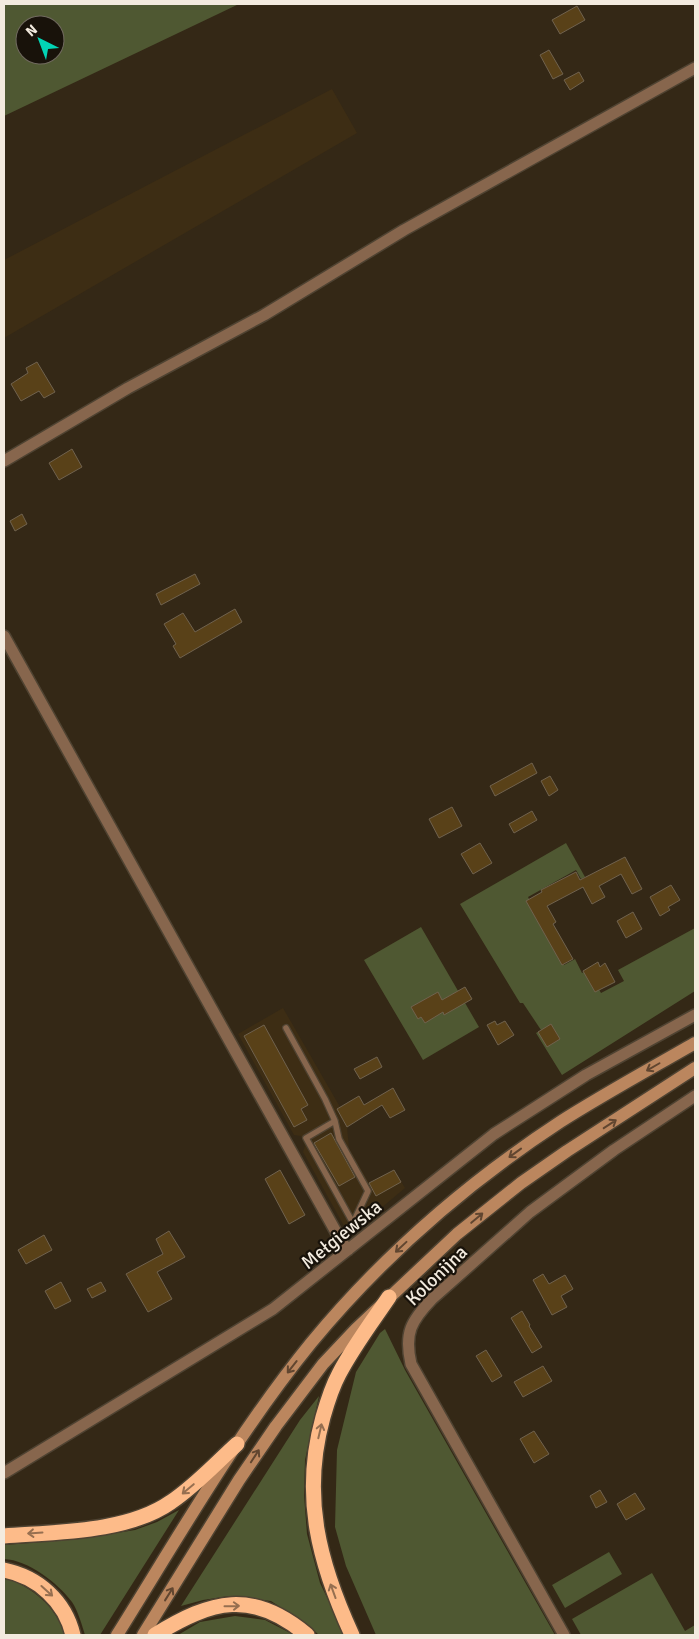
<svg xmlns="http://www.w3.org/2000/svg" width="699" height="1639" font-family="Signika,sans-serif">
<style>
.built{fill:#3d2d14}
.green{fill:#4f5832;fill-rule:evenodd}
.building{fill:#594118;stroke:#70624e}
.lines{fill:none;stroke-linecap:round;stroke-linejoin:round}
.service-casing{stroke:#4f4332;stroke-width:8}
.minor-casing{stroke:#4f4332;stroke-width:14}
.secondary-casing{stroke:#4f4332;stroke-width:15}
.motorway-casing{stroke:#4f4332;stroke-width:18}
.service{stroke:#87664d;stroke-width:5.5}
.minor{stroke:#87664d;stroke-width:11}
.secondary{stroke:#bb865e;stroke-width:12}
.motorway{stroke:#fdbb89;stroke-width:15}
.oneway{stroke:#614630}
.oneway2{stroke:#966f50}
.labels{text-anchor:middle;stroke-width:4.5;stroke-linejoin:round;paint-order:stroke}
.street-label{font-size:19px;fill:#f3ebdf;stroke:#18120a}
</style>
<rect width="100%" height="100%" fill="#342816"/>
<path class="built" d="M332,89L357,133L4,338V260Z
M283,1008L340,1107L337,1109L347,1127L349,1148L369,1183L394,1170L405,1188L349,1235L303,1152L305,1146L301,1136L294,1135L238,1034Z"/>
<path class="green" d="M4,4H239L4,116ZM25,25H55V55H25Z
M566,843L585,877L581,879L576,870L528,897L564,965L575,959L582,973L588,970L601,993L624,981L618,970L695,928V991L562,1075L536,1033L541,1030L523,1003H520L460,904Z
M421,927L479,1027L423,1060L364,960Z
M385,1329L405,1370L555,1635H376L346,1566L335,1527L337,1450L356,1372L380,1333Z
M319,1396L305,1460L304,1495L307,1534L320,1583L345,1635H319L308,1625L271,1601L229,1596L203,1600L181,1606L300,1420Z
M179,1510L100,1635H85C82,1625 78,1611 72,1602C58,1583 28,1560 4,1559V1545L79,1539L135,1530L157,1522Z
M609,1552L622,1574L565,1608L552,1585Z
M652,1573L685,1631L695,1625V1635H581L572,1619Z
M4,1577C33,1588 55,1605 65,1635H4Z
M235,1616L265,1620L294,1635H178L200,1622Z"/>
<path class="building" d="M577,6L585,20L560,34L552,20Z
M549,50L563,74L553,79L540,55Z
M579,72L584,81L570,90L564,80Z
M37,362L55,392L44,398L39,391L21,401L11,384L28,373L26,368Z
M72,449L82,467L59,480L49,463Z
M22,514L27,524L15,531L10,521Z
M195,574L200,584L161,605L156,594Z
M235,609L242,622L180,658L173,646L176,644L164,624L183,613L195,632Z
M532,763L537,773L495,796L490,786Z
M550,776L558,790L549,796L541,781Z
M452,807L462,826L439,838L429,819Z
M532,811L537,820L514,833L509,824Z
M480,843L492,863L473,874L461,854Z
M625,857L642,889L632,894L621,874L599,886L605,897L592,904L583,887L547,906L556,922L553,924L573,959L562,965L526,901L542,892L541,890L576,872L580,880Z
M671,885L680,900L668,907L670,910L660,916L650,897Z
M633,912L642,929L626,938L617,921Z
M598,962L600,967L605,963L615,982L595,992L583,971Z
M465,987L472,999L444,1015L443,1012L425,1023L421,1017L418,1019L411,1007L438,992L442,1000Z
M495,1021L497,1025L505,1021L514,1035L498,1045L487,1025Z
M551,1024L560,1039L547,1047L538,1032Z
M264,1025L308,1105L301,1109L307,1120L294,1127L244,1036Z
M377,1057L382,1067L360,1079L354,1069Z
M393,1088L405,1110L390,1118L382,1105L347,1127L337,1109L359,1096L364,1105Z
M331,1133L355,1177L339,1186L314,1143Z
M280,1170L305,1215L289,1224L265,1179Z
M394,1170L401,1182L376,1196L369,1183Z
M169,1231L185,1257L157,1272L172,1299L148,1312L126,1274L163,1254L156,1239Z
M44,1235L52,1250L26,1264L18,1250Z
M543,1274L549,1284L565,1275L573,1289L561,1296L567,1307L552,1315L533,1280Z
M61,1282L71,1301L55,1309L45,1291Z
M101,1282L106,1291L92,1298L87,1289Z
M522,1311L530,1325L529,1326L542,1347L532,1353L511,1318Z
M486,1350L502,1376L492,1382L476,1356Z
M543,1366L552,1381L523,1397L514,1382Z
M534,1431L549,1454L534,1463L520,1439Z
M600,1490L607,1502L596,1508L590,1496Z
M635,1493L645,1509L626,1520L617,1504Z"/>
<g class="lines">
<g class="service-casing">
<path id="service" d="M286,1028L325,1099L335,1121L306,1138L353,1223
M335,1121L339,1139L368,1191L353,1223L341,1241"/>
</g>
<g class="minor-casing">
<path id="minor" d="M4,461L128,388L264,315L404,230L695,68
M4,636L341,1241L348,1250
M4,1473L273,1309L494,1134L586,1075L695,1015
M564,1635L411,1364C404,1333 411,1321 432,1299L530,1212L614,1150L695,1096"/>
</g>
<g class="secondary-casing">
<path id="secondary" d="M117,1635C179,1536 237,1434 311,1343C382,1257 467,1183 560,1122C604,1094 650,1069 695,1043
M143,1635L239,1480L276,1426L323,1364L356,1329L457,1234L521,1183L567,1151L695,1068"/>
</g>
<g class="motorway-casing">
<path id="motorway" d="M4,1536C55,1532 127,1533 171,1502C195,1486 215,1464 237,1444
M4,1570C38,1577 65,1601 73,1635
M155,1635C212,1600 252,1589 307,1635
M352,1635C319,1563 301,1496 323,1417C327,1403 332,1387 339,1374C353,1347 372,1322 389,1297"/>
</g>
<use href="#service" class="service"/>
<use href="#minor" class="minor"/>
<use href="#secondary" class="secondary"/>
<use href="#motorway" class="motorway"/>
</g>
<defs><path id="oneway-shaft" d="M-6 0H5M1.5-3L5.5 0L1.5 3" fill="none" stroke-width="1.6" stroke-linecap="round" stroke-linejoin="round" transform="scale(1.25)"/></defs>
<g class="oneway">
<use href="#oneway-shaft" transform="translate(653 1067) rotate(150)"/>
<use href="#oneway-shaft" transform="translate(610 1124) rotate(-33)"/>
<use href="#oneway-shaft" transform="translate(515 1153) rotate(144)"/>
<use href="#oneway-shaft" transform="translate(477 1218) rotate(-40)"/>
<use href="#oneway-shaft" transform="translate(401 1247) rotate(137)"/>
<use href="#oneway-shaft" transform="translate(292 1367) rotate(128)"/>
<use href="#oneway-shaft" transform="translate(255 1456) rotate(-57)"/>
<use href="#oneway-shaft" transform="translate(169 1594) rotate(-58)"/>
</g>
<g class="oneway2">
<use href="#oneway-shaft" transform="translate(320 1431) rotate(-77)"/>
<use href="#oneway-shaft" transform="translate(188 1489) rotate(140)"/>
<use href="#oneway-shaft" transform="translate(35 1533) rotate(176)"/>
<use href="#oneway-shaft" transform="translate(47 1591) rotate(42)"/>
<use href="#oneway-shaft" transform="translate(333 1591) rotate(-110)"/>
<use href="#oneway-shaft" transform="translate(232 1606) rotate(-1)"/>
</g>
<g class="labels">
<g class="street-label">
<text transform="translate(341 1234) rotate(-39)" y="7">Mełgiewska</text>
<text transform="translate(436 1275) rotate(-44)" y="7">Kolonijna</text>
</g>
</g>
<rect width="699" height="1639" fill="none" stroke="#f3ebdf" stroke-width="10"/>
<g transform="translate(40 40) rotate(318)"><circle r="24" fill="#18120a" stroke="#70695f"/>
<path d="M0-4L9 19L0 12L-9 19Z" fill="#02d5b6"/>
<text y="-8" font-size="14" font-weight="bold" text-anchor="middle" fill="#f3ebdf">N</text>
</g>
</svg>
